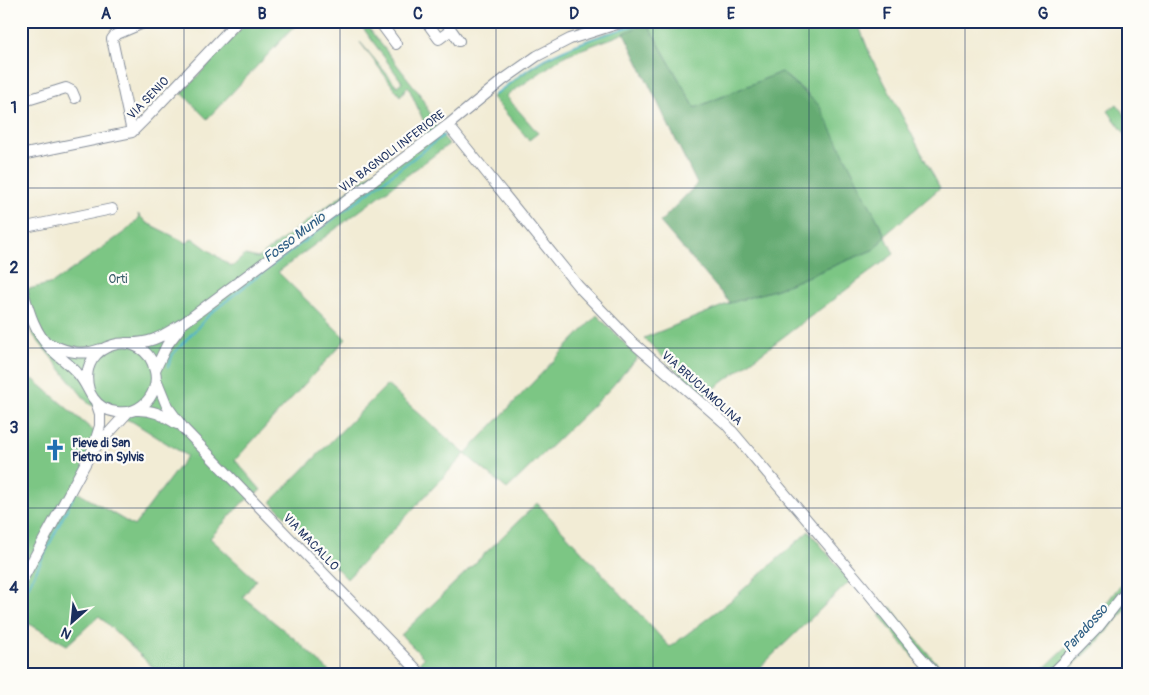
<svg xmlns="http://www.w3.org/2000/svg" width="1149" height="695" font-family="Pangolin,sans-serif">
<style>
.green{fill:#7cc684;stroke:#4c7a71}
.forest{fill:#65ab72;stroke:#406d68}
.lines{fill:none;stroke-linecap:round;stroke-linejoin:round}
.stream{stroke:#4cb3cb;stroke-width:2}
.minor-casing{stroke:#868e9a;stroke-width:12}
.minor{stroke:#fff;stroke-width:10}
.grid{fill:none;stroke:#1b2f5e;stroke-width:1;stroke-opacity:0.55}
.labels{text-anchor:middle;stroke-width:4.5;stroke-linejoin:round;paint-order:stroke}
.street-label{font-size:12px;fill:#1b2f5e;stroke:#fdfcf7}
.park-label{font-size:12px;fill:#385c69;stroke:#fdfcf7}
.poi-label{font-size:12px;font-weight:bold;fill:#1b2f5e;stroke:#fdfcf7;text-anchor:start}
.water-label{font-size:14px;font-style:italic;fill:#2c5d84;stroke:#fdfcf7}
.neatline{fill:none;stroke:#1b2f5e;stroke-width:2}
.grid-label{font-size:16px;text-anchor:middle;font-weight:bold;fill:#1b2f5e}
</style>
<rect width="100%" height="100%" fill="#fdfcf7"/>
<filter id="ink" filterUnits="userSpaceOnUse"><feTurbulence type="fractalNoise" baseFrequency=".02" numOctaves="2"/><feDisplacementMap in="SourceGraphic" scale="10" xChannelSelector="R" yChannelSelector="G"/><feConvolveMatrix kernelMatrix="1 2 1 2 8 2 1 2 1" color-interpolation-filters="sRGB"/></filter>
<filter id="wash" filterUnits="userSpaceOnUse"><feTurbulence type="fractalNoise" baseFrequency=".0096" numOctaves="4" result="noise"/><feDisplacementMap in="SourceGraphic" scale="20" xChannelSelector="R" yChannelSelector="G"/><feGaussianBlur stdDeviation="1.12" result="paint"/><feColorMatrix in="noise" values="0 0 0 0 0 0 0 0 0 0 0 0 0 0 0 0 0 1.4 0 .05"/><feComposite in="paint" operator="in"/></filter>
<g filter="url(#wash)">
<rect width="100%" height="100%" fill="#f2ecd5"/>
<path class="green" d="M248,21H304L292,29L207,119L182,93Z
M358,21H363L419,93L441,134L449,144L278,272L346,339L235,460L261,490L242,503L210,538L256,580L243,597L296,640L332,674H160L99,616L67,645L24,621L21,625V386L33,379L96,433L77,492L134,526L187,456L133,422L89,404L34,336L21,296V291L53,283L126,231L139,218L138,214L147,223L187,243L192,238L232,267L245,255L258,258L428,131L408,86L400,96L360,42L397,86L402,82Z
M653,21H857L871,57L940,188L885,235L894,254L703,397L644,338L730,303L777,289L875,249L885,235L808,94L781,72L695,108L647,23L615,37L566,55L506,96L538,133L529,140L492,97L517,78L543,61L572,46L603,34Z
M1117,104L1128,119V138L1108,111Z
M597,315L638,357L608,391L507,489L465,454L347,579L271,502L387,385L465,454Z
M537,503L670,647L729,602L809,531L850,581L753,674H408L424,658L401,635Z
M1128,575V607L1094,646L1064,674H1038L1090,624Z
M891,607L909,631L946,674H930L909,652L879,615Z"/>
<path class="forest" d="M647,23L695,108L781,72L819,105L885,235L875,249L777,289L730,303L660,222L697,184L624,33Z"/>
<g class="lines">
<path class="stream" d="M494,95C509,84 528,68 544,59C577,42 613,32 648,21
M168,367L173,354L210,314L249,283L444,135
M21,601L79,485"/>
</g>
</g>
<g filter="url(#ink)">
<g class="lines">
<g class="minor-casing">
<path id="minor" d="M379,21L396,44
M426,21L439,39L451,30
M445,21L459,41
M21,102L66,88L72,91L75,98
M448,125L578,286L631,341L726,424L862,585L917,653L936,674
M132,132L112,39L115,35L148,21
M21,155L132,132L146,118L238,21
M21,228L112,209
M21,284C28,308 33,331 51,349C60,358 71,365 79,375C85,382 88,390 93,398C104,414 128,417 143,405C153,397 158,383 155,371C146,325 75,341 89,390
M126,343C154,344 163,335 185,322L448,125L503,80L537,56L570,39L626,21
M50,344C67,352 83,356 101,349
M155,370L167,345L180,328
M156,379L167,406L184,429L421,674
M135,410C152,409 163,415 177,424
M95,448L128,412
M21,582L92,451L100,426V414L96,402
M1052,674L1078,648L1099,626L1128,589"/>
</g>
<use href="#minor" class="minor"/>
</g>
</g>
<path class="grid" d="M184,21V674M340,21V674M496,21V674M653,21V674M809,21V674M965,21V674M21,188H1128M21,348H1128M21,508H1128"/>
<defs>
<g id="church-bare" transform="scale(1.725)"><path d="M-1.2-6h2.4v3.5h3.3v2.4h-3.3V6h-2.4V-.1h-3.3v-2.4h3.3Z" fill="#1f6fb2" stroke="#fdfcf7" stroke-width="2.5" paint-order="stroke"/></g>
</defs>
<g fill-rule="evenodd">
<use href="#church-bare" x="55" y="450"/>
</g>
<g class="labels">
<g class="street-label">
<text transform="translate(148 98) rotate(-46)" y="4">VIA SENIO</text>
<text transform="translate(392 151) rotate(-37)" y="4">VIA BAGNOLI INFERIORE</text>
<text transform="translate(702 388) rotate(42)" y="4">VIA BRUCIAMOLINA</text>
<text transform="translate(311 542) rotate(46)" y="4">VIA MACALLO</text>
</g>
<g class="park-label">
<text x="118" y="283">Orti</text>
</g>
<g class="poi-label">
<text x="72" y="447">Pieve di San<tspan x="72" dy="14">Pietro in Sylvis</tspan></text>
</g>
<g class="water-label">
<text transform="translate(294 237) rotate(-37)" y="5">Fosso Munio</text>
<text transform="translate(1085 628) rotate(-48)" y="5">Paradosso</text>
</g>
</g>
<rect width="1149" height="695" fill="none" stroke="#fdfcf7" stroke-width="55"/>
<g transform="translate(72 622) rotate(207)" stroke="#fdfcf7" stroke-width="4" paint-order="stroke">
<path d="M0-4L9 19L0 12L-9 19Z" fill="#1b2f5e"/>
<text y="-8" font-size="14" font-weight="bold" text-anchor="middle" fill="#1b2f5e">N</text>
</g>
<rect x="28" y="28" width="1094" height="640" class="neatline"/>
<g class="grid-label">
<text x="106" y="19">A</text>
<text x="262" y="19">B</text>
<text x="418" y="19">C</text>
<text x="574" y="19">D</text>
<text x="731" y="19">E</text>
<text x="887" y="19">F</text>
<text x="1043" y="19">G</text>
<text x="14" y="113">1</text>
<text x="14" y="273">2</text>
<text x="14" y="433">3</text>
<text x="14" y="593">4</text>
</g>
</svg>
